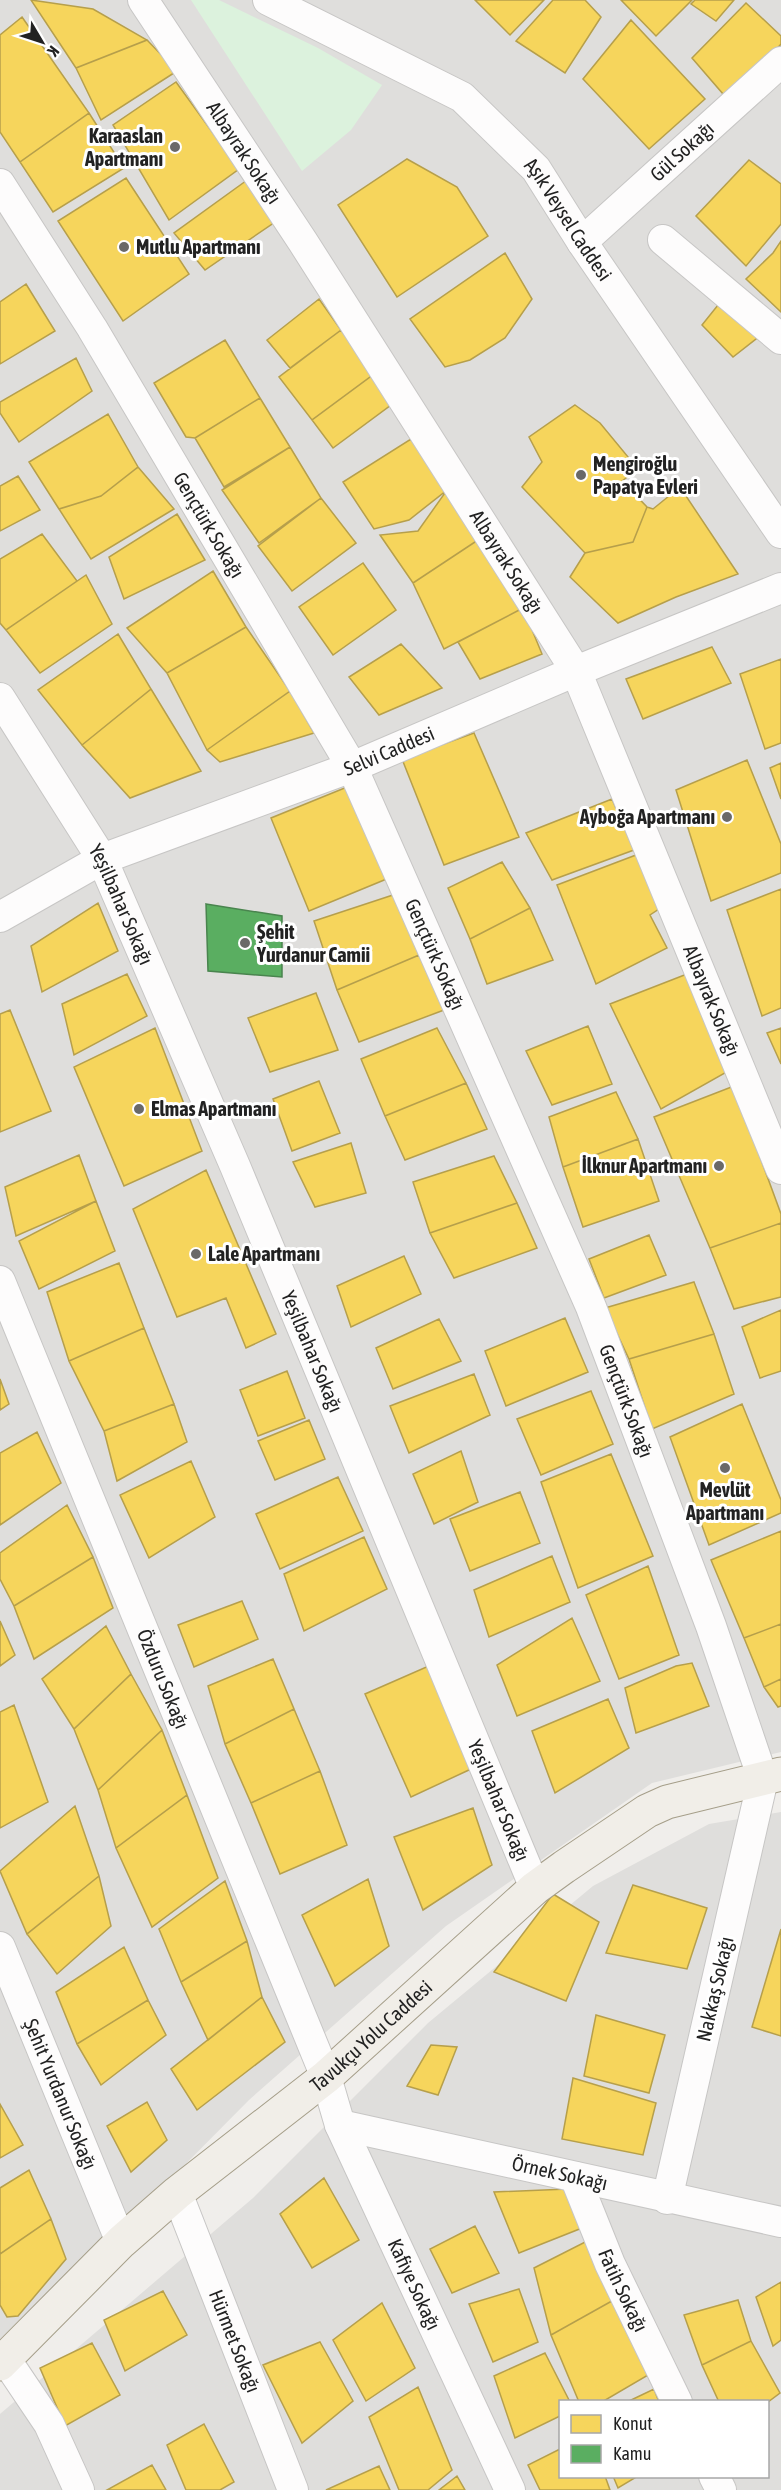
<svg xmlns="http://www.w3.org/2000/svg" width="781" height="2490" font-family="'Asap Condensed',sans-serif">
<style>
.residential{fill:#dfdedc;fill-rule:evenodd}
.park{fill:#dcf2dd}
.homes{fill:#f6d55c;stroke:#b69f4b;stroke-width:1.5}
.public{fill:#5aae61;stroke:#49844e;stroke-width:1.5}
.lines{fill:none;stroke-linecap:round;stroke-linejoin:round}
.minor-casing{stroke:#c7c6c5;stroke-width:32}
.primary-casing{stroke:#a59e89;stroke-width:35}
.minor{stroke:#fdfcfc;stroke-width:30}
.primary{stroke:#f1eee8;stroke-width:33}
.poi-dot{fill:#6a6968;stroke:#fff;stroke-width:2}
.labels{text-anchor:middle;stroke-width:6;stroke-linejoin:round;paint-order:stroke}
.poi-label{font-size:20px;font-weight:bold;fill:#222;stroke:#fff;text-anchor:start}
.street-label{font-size:20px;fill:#222;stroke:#fff}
</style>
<rect width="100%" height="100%" fill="#f0eeeb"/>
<path class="residential" d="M0,0H781V1752L652,1783L446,1926L249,2100L34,2317L0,2342Z
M781,1812V2490H0V2414L253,2198L428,2023L593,1886L709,1824ZM560,2402H768V2476H560Z"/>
<path class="park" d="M191,0H219L318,48L382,85L351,130L302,171Z"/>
<path class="homes" d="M31,0L93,9L147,40L76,68Z
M475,0H544L510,35Z
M553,0H585L601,17L565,73L516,41Z
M621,0H692L656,36Z
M695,0H734L716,21L691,4Z
M746,3L781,36V44L730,102L692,58Z
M22,17L89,113L20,162L0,132V35Z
M631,20L705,99L649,149L583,79Z
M147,40L177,71L101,120L76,68Z
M176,82L239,169L169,220L113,125Z
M89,113L124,168L53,212L20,162Z
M407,159L457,187L488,236L397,297L338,205Z
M749,160L781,184V224L746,266L696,216Z
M126,178L189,274L123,321L58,221Z
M250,178L278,220L205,270L174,233Z
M781,241V312L746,279L773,253Z
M505,253L532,299L505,338L470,360L445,367L410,319Z
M26,284L55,331L0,364V302Z
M726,295L765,332L733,357L702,325Z
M319,299L341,330L290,368L267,340Z
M341,330L374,374L312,420L279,377Z
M225,340L260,398L195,438L186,437L154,383Z
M76,358L92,391L19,442L0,413V402Z
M374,374L395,402L333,448L312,420Z
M260,398L290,447L224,487L195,438Z
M575,405L600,423L638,469L622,481L647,507L633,542L585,553L522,487L542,462L529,437Z
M108,414L138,467L101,496L59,509L29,462Z
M411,439L447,490L409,520L374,529L343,482Z
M290,447L321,498L259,543L222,490Z
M138,467L174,509L91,559L59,509L101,496Z
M18,476L40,510L0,531V486Z
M680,487L738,574L676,597L618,623L570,577L585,553L633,542L647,507L653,509Z
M447,490L478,540L413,583L380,535L418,531Z
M321,498L356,543L292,591L258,546Z
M177,514L205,560L124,599L109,557Z
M42,534L77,581L6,630L0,623V559Z
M478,540L523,608L444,649L413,583Z
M363,563L396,610L333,655L299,607Z
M213,571L246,627L167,673L127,628Z
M86,575L112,624L40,673L6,630Z
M523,608L542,654L480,679L458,642Z
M246,627L290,691L207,750L167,673Z
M118,634L151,689L82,745L38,690Z
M401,644L442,688L379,715L349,677Z
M712,647L731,683L643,719L626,679Z
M781,659V743L765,749L740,674Z
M151,689L201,771L130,798L82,745Z
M290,691L314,733L220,762L207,750Z
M474,733L519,837L444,865L402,759Z
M747,760L781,844V873L711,901L676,790Z
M781,763V799L770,768Z
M352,785L389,878L309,911L271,818Z
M612,799L634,850L552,880L526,833Z
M636,855L662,907L650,915L667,948L596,984L557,885Z
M502,862L530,908L470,939L448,888Z
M781,889V1008L762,1016L727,910Z
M396,894L419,955L337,990L314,921Z
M98,903L118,951L42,992L31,946Z
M530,908L553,960L487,984L470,939Z
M419,955L444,1010L359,1042L337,990Z
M127,974L147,1016L74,1055L62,1004Z
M687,974L732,1069L661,1109L610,1004Z
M316,993L338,1050L270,1072L248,1018Z
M10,1010L51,1111L0,1132V1014Z
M588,1026L612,1084L552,1105L526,1051Z
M155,1028L202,1151L124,1186L74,1067Z
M437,1028L466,1083L385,1116L361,1059Z
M781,1028V1064L767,1033Z
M319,1081L340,1133L292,1151L273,1099Z
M466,1083L487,1129L405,1160L385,1116Z
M734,1086L781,1214V1223L710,1248L654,1117Z
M616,1092L638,1139L563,1167L549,1117Z
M638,1139L659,1201L583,1227L563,1167Z
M351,1143L366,1193L315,1207L293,1162Z
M79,1155L96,1201L16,1236L5,1187Z
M494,1156L517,1203L430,1233L413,1182Z
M206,1170L276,1334L246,1348L226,1298L177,1317L133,1209Z
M96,1201L115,1251L39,1289L19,1241Z
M517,1203L537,1248L454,1278L430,1233Z
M781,1223V1297L734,1309L710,1248Z
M649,1235L666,1275L604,1298L589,1259Z
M404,1256L421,1294L351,1327L337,1286Z
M119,1263L144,1328L69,1361L47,1292Z
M694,1282L714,1334L629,1359L605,1308Z
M781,1310V1371L760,1378L742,1327Z
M565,1318L588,1372L506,1406L485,1351Z
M439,1319L461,1361L393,1389L376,1348Z
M144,1328L174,1404L104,1431L69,1361Z
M714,1334L734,1394L652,1429L629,1359Z
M287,1371L305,1418L258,1436L240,1390Z
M474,1374L490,1415L409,1453L390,1406Z
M0,1379L9,1404L0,1410Z
M591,1391L613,1444L541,1475L517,1419Z
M174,1404L187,1442L117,1481L104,1431Z
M742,1404L781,1500V1513L709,1545L670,1437Z
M309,1420L325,1459L275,1480L258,1441Z
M37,1432L61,1483L0,1525V1453Z
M461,1451L478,1502L434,1524L413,1474Z
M611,1454L653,1556L578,1588L541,1482Z
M191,1461L215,1517L149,1558L120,1495Z
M338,1477L363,1531L280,1569L256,1514Z
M520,1492L540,1543L470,1571L450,1519Z
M67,1505L93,1557L14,1606L0,1579V1553Z
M781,1531V1624L744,1638L711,1560Z
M364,1537L387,1589L304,1631L284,1574Z
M552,1556L570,1602L489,1637L474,1590Z
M93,1557L113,1608L34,1659L14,1606Z
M648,1566L679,1655L619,1679L586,1595Z
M242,1601L258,1639L194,1667L178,1625Z
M572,1618L600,1681L517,1716L497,1665Z
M0,1621L15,1655L0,1666Z
M781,1624V1679L764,1687L744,1638Z
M106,1626L131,1674L74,1729L42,1679Z
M273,1659L294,1709L225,1744L208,1686Z
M692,1663L709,1706L636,1733L625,1688L676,1666Z
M431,1665L471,1769L411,1797L365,1694Z
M131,1674L162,1730L98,1790L74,1729Z
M781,1679V1706L778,1707L764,1687Z
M608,1699L629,1748L555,1793L532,1731Z
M14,1705L48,1802L0,1828V1712Z
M294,1709L320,1771L251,1803L225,1744Z
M162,1730L187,1795L116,1848L98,1790Z
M320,1771L347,1845L280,1874L251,1803Z
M187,1795L218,1878L152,1927L116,1848Z
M75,1806L99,1876L27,1934L0,1871Z
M473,1808L492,1865L423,1910L394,1837Z
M99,1876L111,1926L57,1974L27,1934Z
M368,1879L389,1946L335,1986L302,1915Z
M225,1881L247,1941L181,1982L159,1929Z
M633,1885L707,1908L687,1969L606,1953Z
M553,1894L599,1922L566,2001L494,1972Z
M781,1929V2036L752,2027Z
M247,1941L262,1997L208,2040L181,1982Z
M124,1947L148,2000L77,2044L56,1992Z
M262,1997L285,2042L197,2110L171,2069Z
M148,2000L166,2035L101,2085L77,2044Z
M596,2015L665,2035L649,2093L584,2076Z
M431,2045L457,2047L438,2095L407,2086Z
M573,2078L656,2103L643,2155L562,2139Z
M147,2102L167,2140L131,2172L107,2126Z
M0,2104L23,2145L0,2158Z
M29,2170L51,2219L0,2254V2188Z
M324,2178L359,2240L312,2268L280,2214Z
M568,2189L587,2226L519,2253L494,2192Z
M51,2219L66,2259L18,2316L7,2317L0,2305V2254Z
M475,2226L499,2273L452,2293L430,2249Z
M593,2238L619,2297L551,2335L534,2268Z
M781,2282V2340L773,2346L756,2297Z
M519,2289L538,2342L493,2362L469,2304Z
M163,2291L187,2335L125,2371L104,2320Z
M619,2297L655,2371L602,2402H579L551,2335Z
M738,2300L751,2341L702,2365L684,2315Z
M382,2303L415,2368L366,2401L333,2340Z
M751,2341L780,2393L768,2402H719L702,2365Z
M320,2342L353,2401L302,2443L263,2365Z
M92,2343L120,2395L65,2426L40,2368Z
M545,2353L570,2402H560V2416L515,2438L494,2376Z
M418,2387L452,2470L428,2490H399L369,2417Z
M654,2389L659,2402H627Z
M204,2424L234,2482L220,2490H186L167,2445Z
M560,2449V2476H605L610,2490H540L528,2465Z
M152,2465L166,2490H107Z
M379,2466L390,2490H326Z
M457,2476L465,2490H439Z
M613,2476H638L618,2488Z"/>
<path class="public" d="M206,904L282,916V977L208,971Z"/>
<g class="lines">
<g class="minor-casing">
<g id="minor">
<path id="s1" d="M143,0L303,242L576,671L781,1169"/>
<path id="s2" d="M268,0L462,97L536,169L582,242L781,533"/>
<path id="s3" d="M0,184L92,328L352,767L591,1307L711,1626L763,1779L667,2199"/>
<path d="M663,240L781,339"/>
<path id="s4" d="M582,242L781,62"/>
<path id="s5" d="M0,698L102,859L235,1166L535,1888"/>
<path id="s6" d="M0,917L102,859L352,767L576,671L781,588"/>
<path id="s7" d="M0,1281L326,2077L340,2125L510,2490"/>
<path id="s8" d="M0,1947L121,2242"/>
<path id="s9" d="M340,2125L781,2222"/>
<path id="s10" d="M575,2177L610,2264L677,2402"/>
<path id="s11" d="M177,2193L293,2490"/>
<path d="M6,2360L49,2424L79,2490"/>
<path d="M714,2476L721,2490"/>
</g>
</g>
<g class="primary-casing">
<g id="primary">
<path id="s12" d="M0,2364L121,2242L177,2193L326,2077L535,1888L564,1867L647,1811L667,1802L781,1774"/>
</g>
</g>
<use href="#minor" class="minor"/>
<use href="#primary" class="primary"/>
</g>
<g class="poi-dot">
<circle cx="175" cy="147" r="6"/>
<circle cx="124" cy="247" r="6"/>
<circle cx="581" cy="475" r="6"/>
<circle cx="727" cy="817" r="6"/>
<circle cx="245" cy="943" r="6"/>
<circle cx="139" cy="1109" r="6"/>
<circle cx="719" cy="1166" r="6"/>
<circle cx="196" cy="1254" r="6"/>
<circle cx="725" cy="1468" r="6"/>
</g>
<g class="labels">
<g class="poi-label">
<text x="163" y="143" text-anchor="end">Karaaslan<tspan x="163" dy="23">Apartmanı</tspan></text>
<text x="136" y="254">Mutlu Apartmanı</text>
<text x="593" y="471">Mengiroğlu<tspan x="593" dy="23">Papatya Evleri</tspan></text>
<text x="715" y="824" text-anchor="end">Ayboğa Apartmanı</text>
<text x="257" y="939">Şehit<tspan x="257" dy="23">Yurdanur Camii</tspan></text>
<text x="151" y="1116">Elmas Apartmanı</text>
<text x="707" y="1173" text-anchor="end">İlknur Apartmanı</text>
<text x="208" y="1261">Lale Apartmanı</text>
<text x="725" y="1497" text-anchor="middle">Mevlüt<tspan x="725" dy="23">Apartmanı</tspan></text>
</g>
<g class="street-label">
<text dy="7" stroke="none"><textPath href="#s1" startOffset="183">Albayrak Sokağı</textPath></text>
<text dy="7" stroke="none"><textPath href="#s4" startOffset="135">Gül Sokağı</textPath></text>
<text dy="7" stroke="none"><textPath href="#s2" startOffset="380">Aşık Veysel Caddesi</textPath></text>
<text dy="7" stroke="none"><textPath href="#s3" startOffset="400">Gençtürk Sokağı</textPath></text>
<text dy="7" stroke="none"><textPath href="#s1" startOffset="669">Albayrak Sokağı</textPath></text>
<text dy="7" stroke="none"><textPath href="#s6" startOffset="424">Selvi Caddesi</textPath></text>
<text dy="7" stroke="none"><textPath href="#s5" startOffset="240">Yeşilbahar Sokağı</textPath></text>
<text dy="7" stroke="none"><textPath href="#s3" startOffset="886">Gençtürk Sokağı</textPath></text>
<text dy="7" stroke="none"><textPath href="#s1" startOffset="1155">Albayrak Sokağı</textPath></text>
<text dy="7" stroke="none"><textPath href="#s5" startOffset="726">Yeşilbahar Sokağı</textPath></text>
<text dy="7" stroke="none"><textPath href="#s3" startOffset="1372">Gençtürk Sokağı</textPath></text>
<text dy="7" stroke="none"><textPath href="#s7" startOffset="430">Özduru Sokağı</textPath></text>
<text dy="7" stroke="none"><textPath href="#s5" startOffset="1212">Yeşilbahar Sokağı</textPath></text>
<text transform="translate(715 1989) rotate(-77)" y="7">Nakkaş Sokağı</text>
<text dy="7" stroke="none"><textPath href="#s12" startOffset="496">Tavukçu Yolu Caddesi</textPath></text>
<text dy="7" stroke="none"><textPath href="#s8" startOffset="159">Şehit Yurdanur Sokağı</textPath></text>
<text dy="7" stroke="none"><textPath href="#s9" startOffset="225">Örnek Sokağı</textPath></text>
<text dy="7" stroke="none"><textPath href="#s7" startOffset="1086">Kafiye Sokağı</textPath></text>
<text dy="7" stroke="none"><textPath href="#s10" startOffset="123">Fatih Sokağı</textPath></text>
<text dy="7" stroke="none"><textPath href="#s11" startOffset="159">Hürmet Sokağı</textPath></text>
</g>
</g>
<rect x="559" y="2400" width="210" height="78" fill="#ffffff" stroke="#a7a7a7" stroke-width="1.5"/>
<rect x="571" y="2415" width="30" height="18" fill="#f6d55c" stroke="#a7a7a7" stroke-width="1.5"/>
<text x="613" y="2430" font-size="18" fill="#222222">Konut</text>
<rect x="571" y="2445" width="30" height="18" fill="#5aae61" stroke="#a7a7a7" stroke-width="1.5"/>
<text x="613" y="2460" font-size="18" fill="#222222">Kamu</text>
<g transform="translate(42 42) rotate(129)" stroke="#ffffff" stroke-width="4.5" paint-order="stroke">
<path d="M0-4.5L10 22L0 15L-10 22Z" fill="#222222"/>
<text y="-9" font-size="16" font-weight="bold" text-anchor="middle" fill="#222222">K</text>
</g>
</svg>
